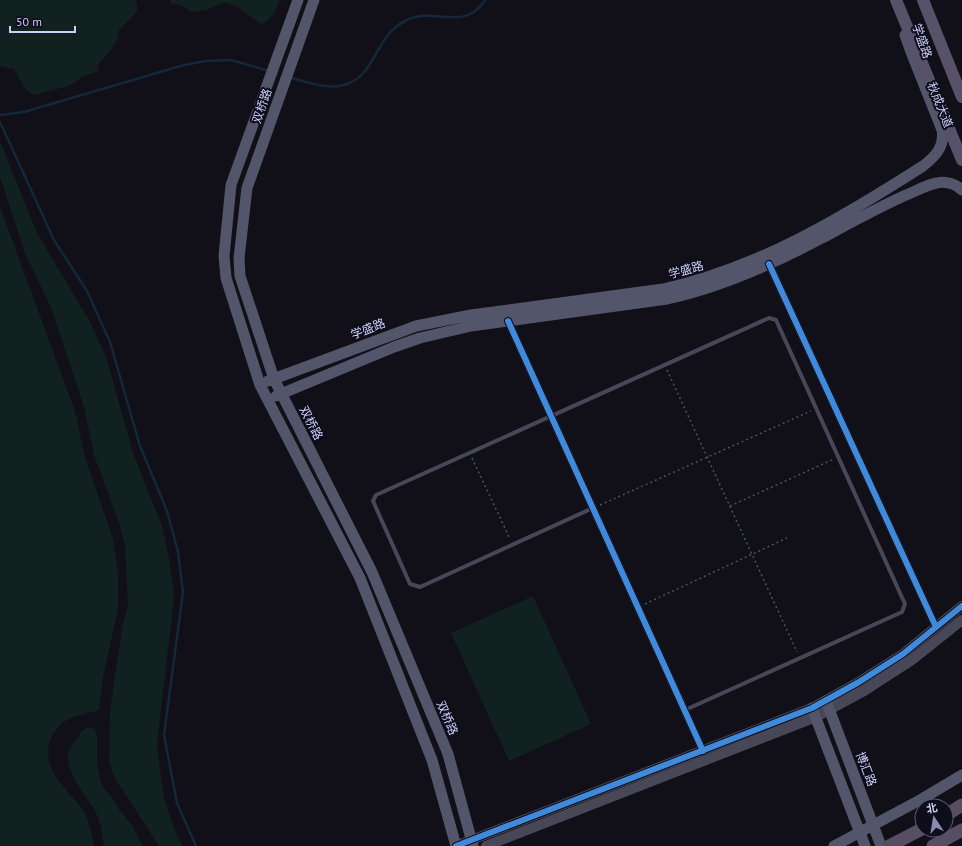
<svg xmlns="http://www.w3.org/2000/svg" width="962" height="846" font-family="'PT Sans','Noto Sans SC',sans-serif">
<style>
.green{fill:#112120}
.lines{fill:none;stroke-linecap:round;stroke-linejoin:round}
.stream{stroke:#13283b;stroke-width:2.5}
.path{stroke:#48555d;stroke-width:1.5;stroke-dasharray:2 3;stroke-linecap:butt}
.service{stroke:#474757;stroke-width:4}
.minor{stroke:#474757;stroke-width:8}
.tertiary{stroke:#474757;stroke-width:10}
.secondary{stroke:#53556a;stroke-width:11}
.primary{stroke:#58516a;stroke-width:12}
.trunk{stroke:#584e64;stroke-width:13}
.secondary-bridge{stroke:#53556a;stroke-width:11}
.cycleway-casing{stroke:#0e0d1b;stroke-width:8}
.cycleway{stroke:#408adc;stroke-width:6}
.labels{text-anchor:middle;stroke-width:4;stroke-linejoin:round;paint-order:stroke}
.street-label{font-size:12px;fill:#cecef9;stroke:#0e0d1b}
</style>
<rect width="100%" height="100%" fill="#111018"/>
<path class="green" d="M0,0H135L137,4V12L119,30L117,40L111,50L99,63L98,71L82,77L69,86L34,95L25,89L14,69L0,66Z
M170,0H280L274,14L262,25L238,7L224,2L207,10L191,12L185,7L171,3Z
M0,141L37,233L90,322L106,357L133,453L162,526L170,563L174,597L157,745L164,799L174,828L182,846H159L116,780L109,763L110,711L122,629L128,605L125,546L119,523L94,455L84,407L52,310L25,253L0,177Z
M0,207L75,411L85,457L113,539L118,572V609L103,677L99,710C89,714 76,715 67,720C58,725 52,734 49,744C43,775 71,790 85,814C90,824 92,835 94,846H0Z
M533,596L591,724L509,761L451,633Z
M89,727L95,729L97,735V765L102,786L112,797L120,811L132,825L143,846H104C102,835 101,823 96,813C86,793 55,764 74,742C80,735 80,730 89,727Z"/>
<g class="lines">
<path class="stream" d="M289,77C315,85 345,96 365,71C371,64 375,55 380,47C387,35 394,26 407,20C435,6 464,33 485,0
M0,115L24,112L184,65L206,61L231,60L269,71
M0,122L54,240L87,291L110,342L140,446L167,511L178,552L183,592L164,735L177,803L196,846"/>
<path class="path" d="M667,370L797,652
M472,458L510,539
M600,505L811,411
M730,506L834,459
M645,604L787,538"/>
<path class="service" d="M593,508L420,587L410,584L373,501L376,495L769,318L776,320L905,604L902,612L685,710"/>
<path class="minor" d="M769,264L936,627
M508,321L703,751"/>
<path class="tertiary" d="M456,846L812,708L859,682L903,654L962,606
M486,846L816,717L864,691L912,660L962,620"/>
<path class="secondary" d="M298,0L231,185L224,256L226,278L260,385L360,578L432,760L456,846
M314,0L247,188L239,258L240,276L274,379L372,572L448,754L473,846
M268,381L416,326L471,315L663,289C758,268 842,218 923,166C936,156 945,146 942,130L911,52L905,35
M276,396L394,347L420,338L471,326L667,299C722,287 773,264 822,238C850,223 877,208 906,195C916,191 926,185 937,183C946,181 955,184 962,190
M826,701L881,846
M812,708L865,846
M920,800L962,775"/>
<path class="primary" d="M896,0L962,160
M923,0L962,97"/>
<path class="trunk" d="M946,815L962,805
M889,846L922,829
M933,846L962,830"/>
<path class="secondary-bridge" d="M834,846L920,800"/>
<g class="cycleway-casing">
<path id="cycleway" d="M769,264L936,627
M508,321L703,751
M456,846L812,708L859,682L903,654L962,606"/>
</g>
<use href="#cycleway" class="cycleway"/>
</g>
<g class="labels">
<g class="street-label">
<text transform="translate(922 41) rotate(71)" y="4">学盛路</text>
<text transform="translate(940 105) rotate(68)" y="4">秋成大道</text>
<text transform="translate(262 106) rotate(-71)" y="4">双桥路</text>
<text transform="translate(686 270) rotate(-15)" y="4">学盛路</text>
<text transform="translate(368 329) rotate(-21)" y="4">学盛路</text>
<text transform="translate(311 423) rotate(63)" y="4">双桥路</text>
<text transform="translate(447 718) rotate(67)" y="4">双桥路</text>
<text transform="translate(866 769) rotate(69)" y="4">博汇路</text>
</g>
</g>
<g transform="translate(934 818) rotate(348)"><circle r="19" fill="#0e0d1b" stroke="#5b5a74"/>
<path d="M0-3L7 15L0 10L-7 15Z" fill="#8c8caa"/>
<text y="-6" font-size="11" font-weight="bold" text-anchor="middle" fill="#cecef9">北</text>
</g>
<path d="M10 26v6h65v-6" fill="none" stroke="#cecef9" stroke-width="2"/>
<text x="16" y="26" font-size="12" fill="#cecef9" stroke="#0e0d1b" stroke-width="3" paint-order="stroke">50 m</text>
</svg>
